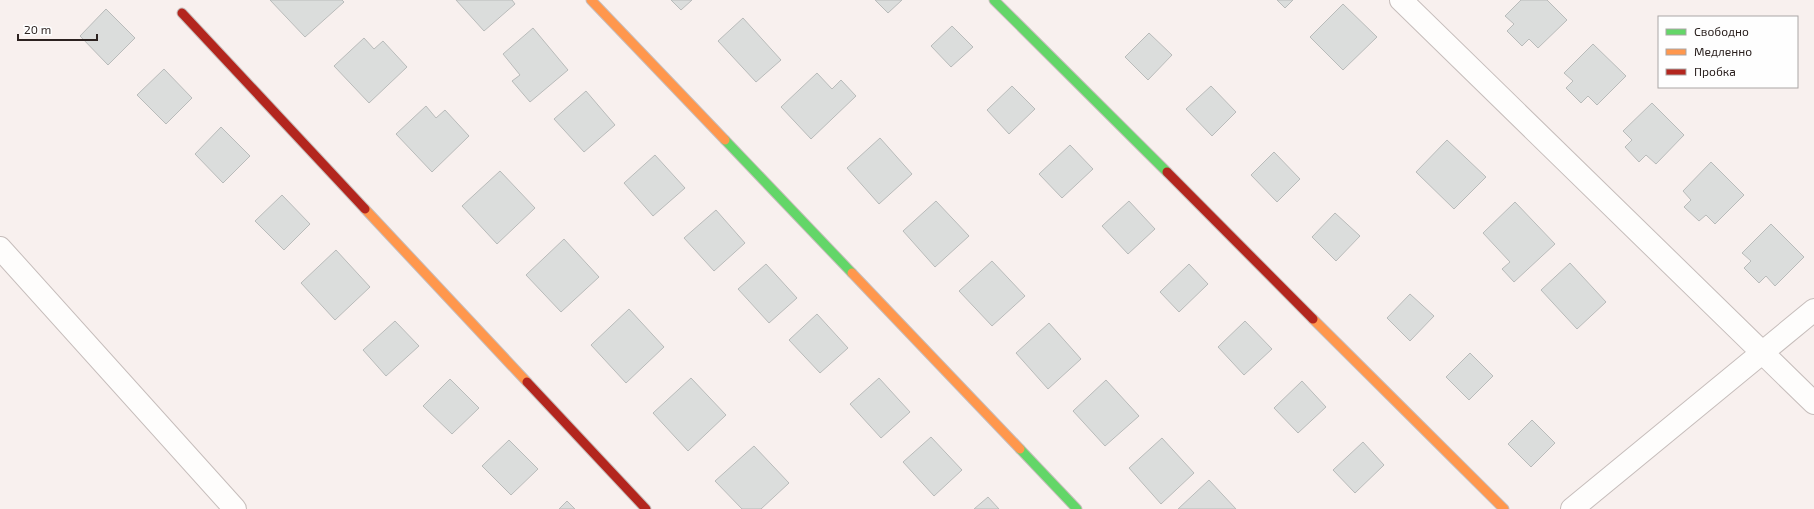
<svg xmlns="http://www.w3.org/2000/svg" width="1814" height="509" font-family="'Exo 2',sans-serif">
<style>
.building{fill:#dbdddc;stroke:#b9bbba}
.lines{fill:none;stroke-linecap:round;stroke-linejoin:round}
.street-casing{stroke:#c6bdbb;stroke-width:24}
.fast-casing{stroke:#c6bdbb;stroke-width:11}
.slow-casing{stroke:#c6bdbb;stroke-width:11}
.jam-casing{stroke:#c6bdbb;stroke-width:11}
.street{stroke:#fefdfc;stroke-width:22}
.fast{stroke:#63d668;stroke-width:9}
.slow{stroke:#ff974d;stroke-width:9}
.jam{stroke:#b3261e;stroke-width:9}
</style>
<rect width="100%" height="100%" fill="#f8f0ee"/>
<path class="building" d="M270,0H342L344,2L305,37Z
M456,0H512L515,4L484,31Z
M671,0H692L681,10Z
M875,0H902L888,13Z
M1277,0H1293L1285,8Z
M1521,0H1547L1567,20L1538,48L1529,39L1522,46L1507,31L1514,24L1505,16Z
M1343,4L1377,37L1343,70L1310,37Z
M106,9L135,38L108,65L80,36Z
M743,18L781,60L756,82L718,41Z
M952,26L973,47L951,67L931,46Z
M533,28L568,70L530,102L512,81L520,75L503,54Z
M1149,33L1172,55L1148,80L1125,57Z
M364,38L374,49L383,41L407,67L369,103L334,66Z
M1593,44L1626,76L1597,105L1588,96L1581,103L1566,88L1573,81L1564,73Z
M164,69L192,98L166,124L137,95Z
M817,73L832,89L841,80L856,96L811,139L781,107Z
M1012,86L1035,109L1009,134L987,110Z
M1211,86L1236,112L1212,136L1186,109Z
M586,91L615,125L584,152L554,119Z
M1652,103L1684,135L1656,164L1646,155L1639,162L1625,147L1632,140L1623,131Z
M426,106L436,118L445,110L469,136L432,172L396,134Z
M221,127L250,156L223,183L195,154Z
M880,138L912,174L879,204L847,168Z
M1447,140L1486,177L1454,209L1416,172Z
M1070,145L1093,169L1062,198L1039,174Z
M1274,152L1300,179L1277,202L1251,175Z
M655,155L685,188L653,216L624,183Z
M1711,162L1744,195L1715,224L1706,215L1699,221L1684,207L1691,200L1683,191Z
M500,171L535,208L497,244L462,206Z
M282,195L310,224L284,250L255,221Z
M936,201L969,236L935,267L903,231Z
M1129,201L1155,229L1128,254L1102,226Z
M1515,202L1555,244L1514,282L1502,269L1510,262L1483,233Z
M716,210L745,243L714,271L684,238Z
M1335,213L1360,236L1336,261L1312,237Z
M1771,224L1804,257L1775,286L1766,276L1759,283L1744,268L1751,261L1742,253Z
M564,239L599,277L561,312L526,275Z
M336,250L370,287L335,320L301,283Z
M992,261L1025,296L992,326L959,291Z
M1570,263L1606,302L1577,329L1541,290Z
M766,264L797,298L769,323L738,289Z
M1189,264L1208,284L1179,312L1160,292Z
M1410,294L1434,316L1410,341L1387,318Z
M629,309L664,347L626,383L591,345Z
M817,314L848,348L820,373L789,340Z
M395,321L419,346L386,376L363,350Z
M1245,321L1272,349L1244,375L1218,347Z
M1049,323L1081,359L1048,389L1016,353Z
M1470,353L1493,376L1469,400L1446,377Z
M691,378L726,415L688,451L653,413Z
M879,378L910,412L881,438L850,404Z
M450,379L479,408L452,434L423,406Z
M1106,380L1139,416L1105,446L1073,411Z
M1302,381L1326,407L1298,433L1274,408Z
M1532,420L1555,443L1531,467L1508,444Z
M931,437L962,470L934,496L903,462Z
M1162,438L1194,473L1161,504L1129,468Z
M509,440L538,469L511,495L482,466Z
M1363,442L1384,465L1355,493L1333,470Z
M754,446L789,483L761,509H742L715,481Z
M1209,480L1236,509H1178Z
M988,497L999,509H974Z
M567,501L575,509H559Z"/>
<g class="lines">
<g class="street-casing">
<path id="street" d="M1401,0L1814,403
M0,248L235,509
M1572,509L1814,310"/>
</g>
<g class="fast-casing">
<path id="fast" d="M994,0L1167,172
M725,140L852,273
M1020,449L1077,509"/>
</g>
<g class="slow-casing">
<path id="slow" d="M591,0L725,140
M365,209L527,382
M852,273L1020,449
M1313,319L1504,509"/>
</g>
<g class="jam-casing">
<path id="jam" d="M182,13L365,209
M1167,172L1313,319
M527,382L646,509"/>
</g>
<use href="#street" class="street"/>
<use href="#fast" class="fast"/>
<use href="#slow" class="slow"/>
<use href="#jam" class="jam"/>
</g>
<rect x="1658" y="16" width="140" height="72" fill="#fefefe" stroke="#aaa6a5"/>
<rect x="1666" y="29" width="20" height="6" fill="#63d668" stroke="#aaa6a5"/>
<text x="1694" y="36" font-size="12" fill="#2c2220">Свободно</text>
<rect x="1666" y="49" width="20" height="6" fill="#ff974d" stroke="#aaa6a5"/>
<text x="1694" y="56" font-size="12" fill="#2c2220">Медленно</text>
<rect x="1666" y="69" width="20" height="6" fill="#b3261e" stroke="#aaa6a5"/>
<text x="1694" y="76" font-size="12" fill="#2c2220">Пробка</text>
<path d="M18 34v6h79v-6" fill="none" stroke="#2c2220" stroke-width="2"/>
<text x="24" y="34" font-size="12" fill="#2c2220" stroke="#fefefe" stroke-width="3" paint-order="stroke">20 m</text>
</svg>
